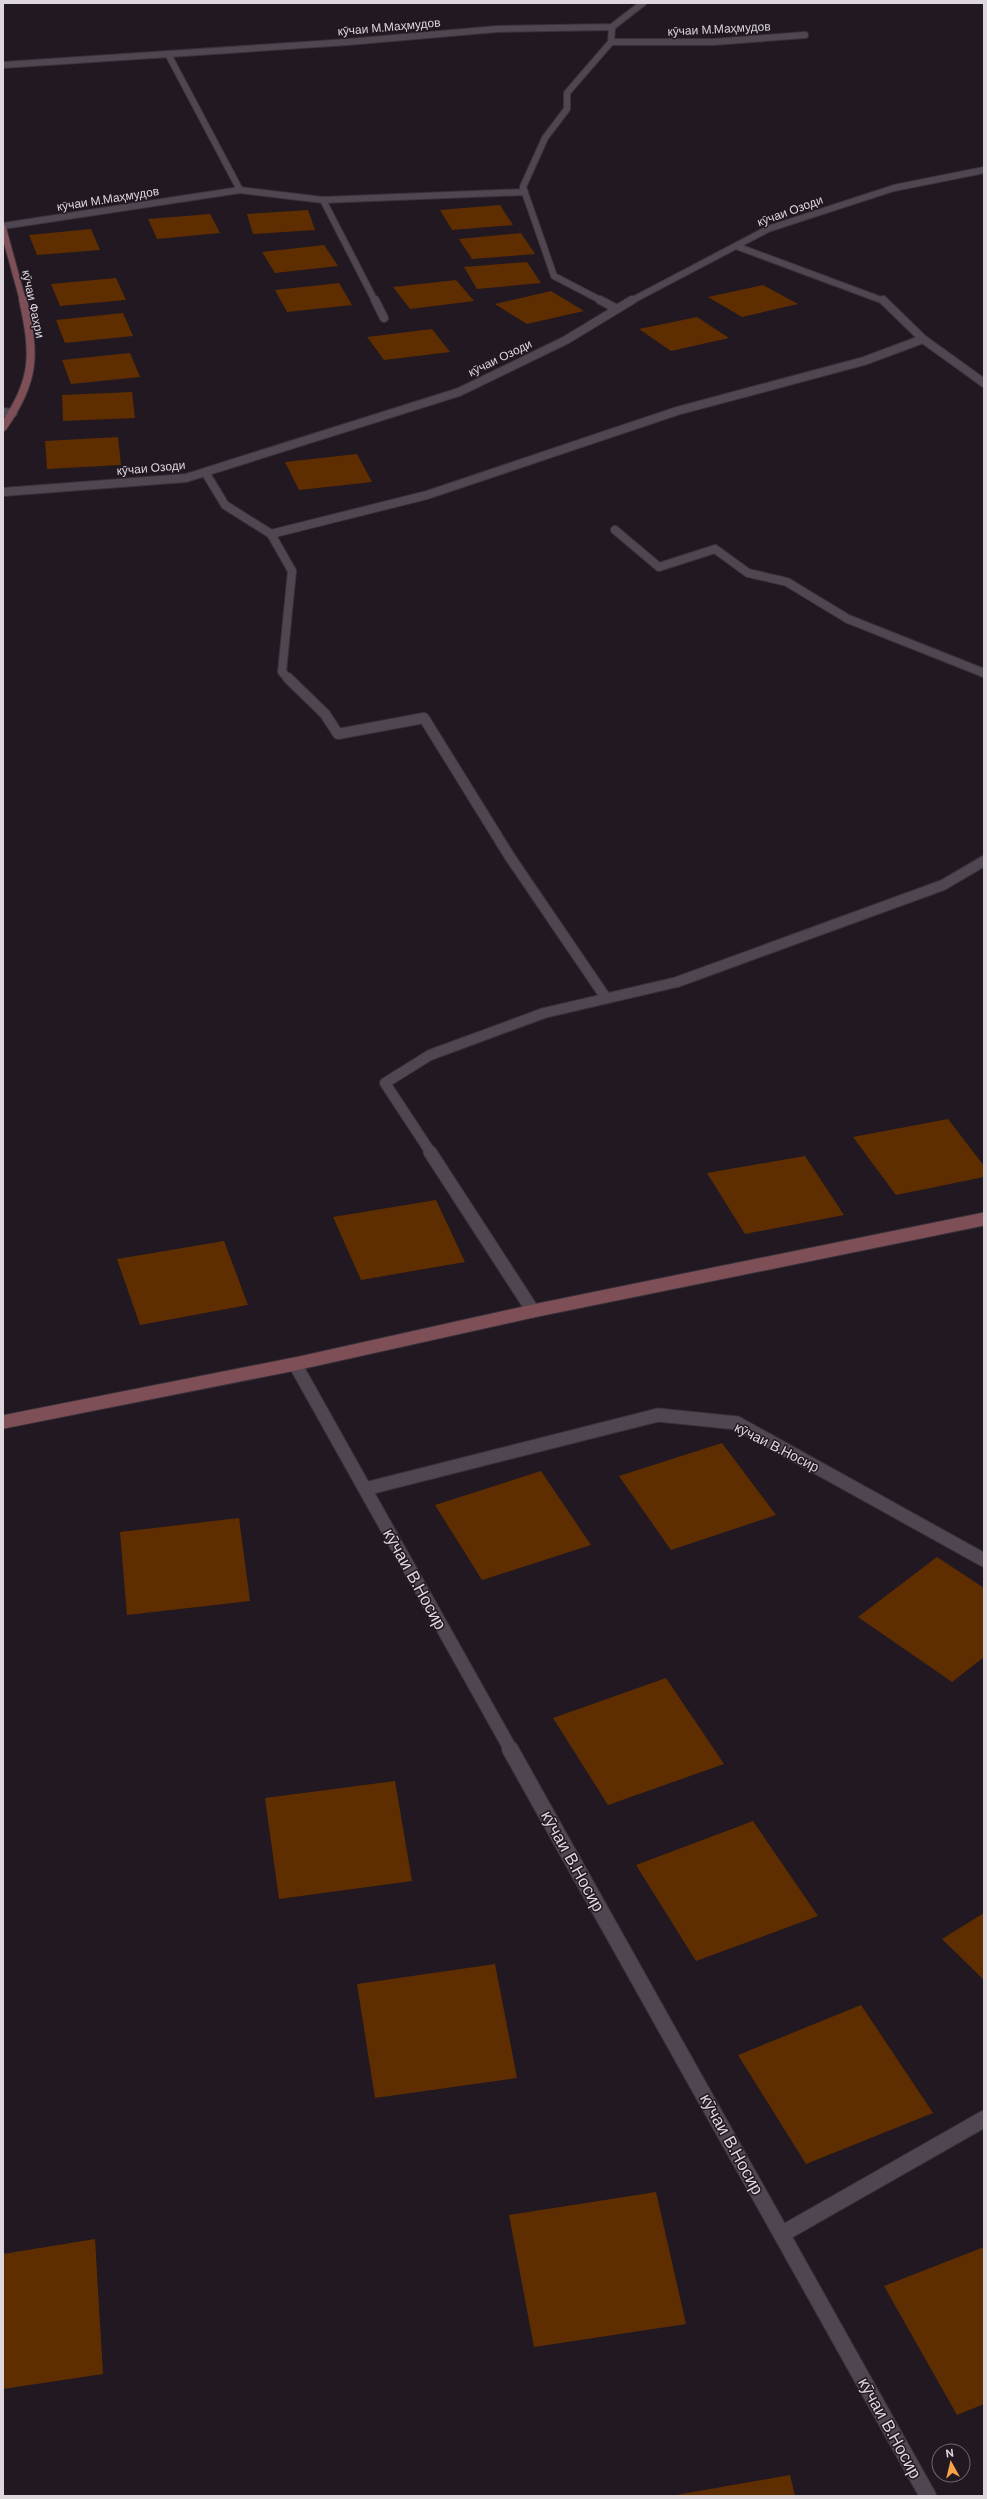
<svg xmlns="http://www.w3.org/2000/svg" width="987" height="2499" font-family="'DM Sans',sans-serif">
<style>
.building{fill:#5f2e00}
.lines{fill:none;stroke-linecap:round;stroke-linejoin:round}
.street-far4-casing{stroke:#393239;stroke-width:8}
.street-far3-casing{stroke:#393239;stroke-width:10}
.street-far2-casing{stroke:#393239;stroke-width:12}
.street-far1-casing{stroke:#393239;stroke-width:15}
.street-casing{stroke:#393239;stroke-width:18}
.secondary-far2-casing{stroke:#393239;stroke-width:8}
.secondary-far1-casing{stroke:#393239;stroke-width:10}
.secondary-casing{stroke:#393239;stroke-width:15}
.street-far4{stroke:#504651;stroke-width:6}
.street-far3{stroke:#504651;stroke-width:8}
.street-far2{stroke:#504651;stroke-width:10}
.street-far1{stroke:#504651;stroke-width:13}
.street{stroke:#504651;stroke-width:16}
.secondary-far2{stroke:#7f4f58;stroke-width:6}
.secondary-far1{stroke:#7f4f58;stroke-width:8}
.secondary{stroke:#7f4f58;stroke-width:13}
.labels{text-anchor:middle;stroke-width:3;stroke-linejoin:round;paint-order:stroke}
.far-street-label{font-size:12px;fill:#ded7de;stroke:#211821}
.street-label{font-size:14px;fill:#ded7de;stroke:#211821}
.near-street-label{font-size:17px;fill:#ded7de;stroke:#211821}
</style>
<rect width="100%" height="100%" fill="#211821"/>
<path class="building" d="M500,205L513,225L452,230L440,210Z
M308,210L315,230L253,234L247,214Z
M210,214L220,233L157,239L148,219Z
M91,229L100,250L37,255L29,235Z
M521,233L535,254L472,259L459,239Z
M324,245L338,266L275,273L262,252Z
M527,262L541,283L477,289L464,267Z
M116,278L126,300L60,306L51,284Z
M456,280L474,301L410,309L393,287Z
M339,283L352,305L287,312L275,290Z
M763,285L798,304L742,317L708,297Z
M551,291L584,311L527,324L495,304Z
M123,313L133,336L65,343L56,320Z
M697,317L729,338L671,351L639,329Z
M432,329L450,352L384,360L367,337Z
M130,353L140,377L71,384L62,360Z
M132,392L135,418L63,421L62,395Z
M118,437L121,465L47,469L45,441Z
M357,454L372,482L299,490L285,462Z
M948,1119L984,1166V1177L896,1195L853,1137Z
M805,1156L844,1215L745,1234L707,1173Z
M436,1200L465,1262L361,1280L333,1217Z
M224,1241L248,1305L140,1325L117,1259Z
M722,1443L776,1515L671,1550L619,1476Z
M541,1471L591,1545L482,1580L435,1505Z
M239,1518L250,1601L127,1615L120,1532Z
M937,1557L984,1588V1657L952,1682L858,1617Z
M666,1678L724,1764L608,1805L553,1718Z
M395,1781L412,1881L279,1899L265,1798Z
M753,1821L818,1916L696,1961L636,1865Z
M984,1913V1980L942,1939Z
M495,1964L517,2078L375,2098L357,1984Z
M861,2005L933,2113L806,2164L738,2055Z
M656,2192L686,2324L534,2347L509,2215Z
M95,2239L103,2374L3,2389V2254Z
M984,2247V2404L957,2415L884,2286Z
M790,2475L795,2496H677L676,2495Z"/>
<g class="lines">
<g class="street-far4-casing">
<path id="street-far4" d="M611,42H713L805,35
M168,54L240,190
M3,65L348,42L497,29L612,27
M323,200L375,301
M3,226L240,190L323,200L525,192
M736,246L884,301
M602,301L554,276L523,187L545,138L567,109V93L611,42L612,27L643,3
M631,301L768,229L894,188L984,170"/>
</g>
<g class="street-far3-casing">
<path id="street-far3" d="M375,300L384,318
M600,300L617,309
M883,300L923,339L984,383
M3,412L13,413
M205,472L225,505L271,534L292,571L282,672L289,679
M3,492L186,478L459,392L566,340L632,300
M615,530L659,567L715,549L748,573L787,582L848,619L984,673
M271,534L427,495L677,411L864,361L923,339"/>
</g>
<g class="street-far2-casing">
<path id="street-far2" d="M288,678L325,714L338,734L424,718L510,857L606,998
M431,1153L385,1083L430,1055L544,1013L677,982L943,885L984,861"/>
</g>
<g class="street-far1-casing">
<path id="street-far1" d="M430,1152L533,1311
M295,1364L511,1750
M365,1489L658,1415L737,1423L984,1560"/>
</g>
<g class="street-casing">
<path id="street" d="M510,1749L928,2496
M782,2234L984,2119"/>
</g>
<g class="secondary-far2-casing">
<path id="secondary-far2" d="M3,228L23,301"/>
</g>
<g class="secondary-far1-casing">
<path id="secondary-far1" d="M3,427C36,380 35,354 23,300"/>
</g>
<g class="secondary-casing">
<path id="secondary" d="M3,1422L295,1364L533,1311L984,1219"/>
</g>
<use href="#street-far4" class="street-far4"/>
<use href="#street-far3" class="street-far3"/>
<use href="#street-far2" class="street-far2"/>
<use href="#street-far1" class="street-far1"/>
<use href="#street" class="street"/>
<use href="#secondary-far2" class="secondary-far2"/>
<use href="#secondary-far1" class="secondary-far1"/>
<use href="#secondary" class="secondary"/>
</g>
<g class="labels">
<g class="far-street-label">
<text transform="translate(389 27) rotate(-5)" y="4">кӯчаи М.Маҳмудов</text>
<text transform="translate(719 29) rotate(-3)" y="4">кӯчаи М.Маҳмудов</text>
<text transform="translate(108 199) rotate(-9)" y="4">кӯчаи М.Маҳмудов</text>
<text transform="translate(790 211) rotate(-20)" y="4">кӯчаи Озоди</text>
<text transform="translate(33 304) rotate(78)" y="4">кӯчаи Фахри</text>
<text transform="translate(500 358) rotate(-26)" y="4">кӯчаи Озоди</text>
<text transform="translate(151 468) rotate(-5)" y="4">кӯчаи Озоди</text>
</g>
<g class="street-label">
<text transform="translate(777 1447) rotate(27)" y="5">кӯчаи В.Носир</text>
</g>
<g class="near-street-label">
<text transform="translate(415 1579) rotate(61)" y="6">кӯчаи В.Носир</text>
<text transform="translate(573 1861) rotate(61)" y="6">кӯчаи В.Носир</text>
<text transform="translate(732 2144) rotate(61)" y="6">кӯчаи В.Носир</text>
<text transform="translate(890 2428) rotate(61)" y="6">кӯчаи В.Носир</text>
</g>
</g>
<rect width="987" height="2499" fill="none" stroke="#ded7de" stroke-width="8"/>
<g transform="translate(951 2463) rotate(352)"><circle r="19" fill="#211821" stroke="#6d646d"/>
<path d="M0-3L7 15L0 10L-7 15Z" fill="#f7a149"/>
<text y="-6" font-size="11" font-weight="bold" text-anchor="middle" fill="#ded7de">N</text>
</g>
</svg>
